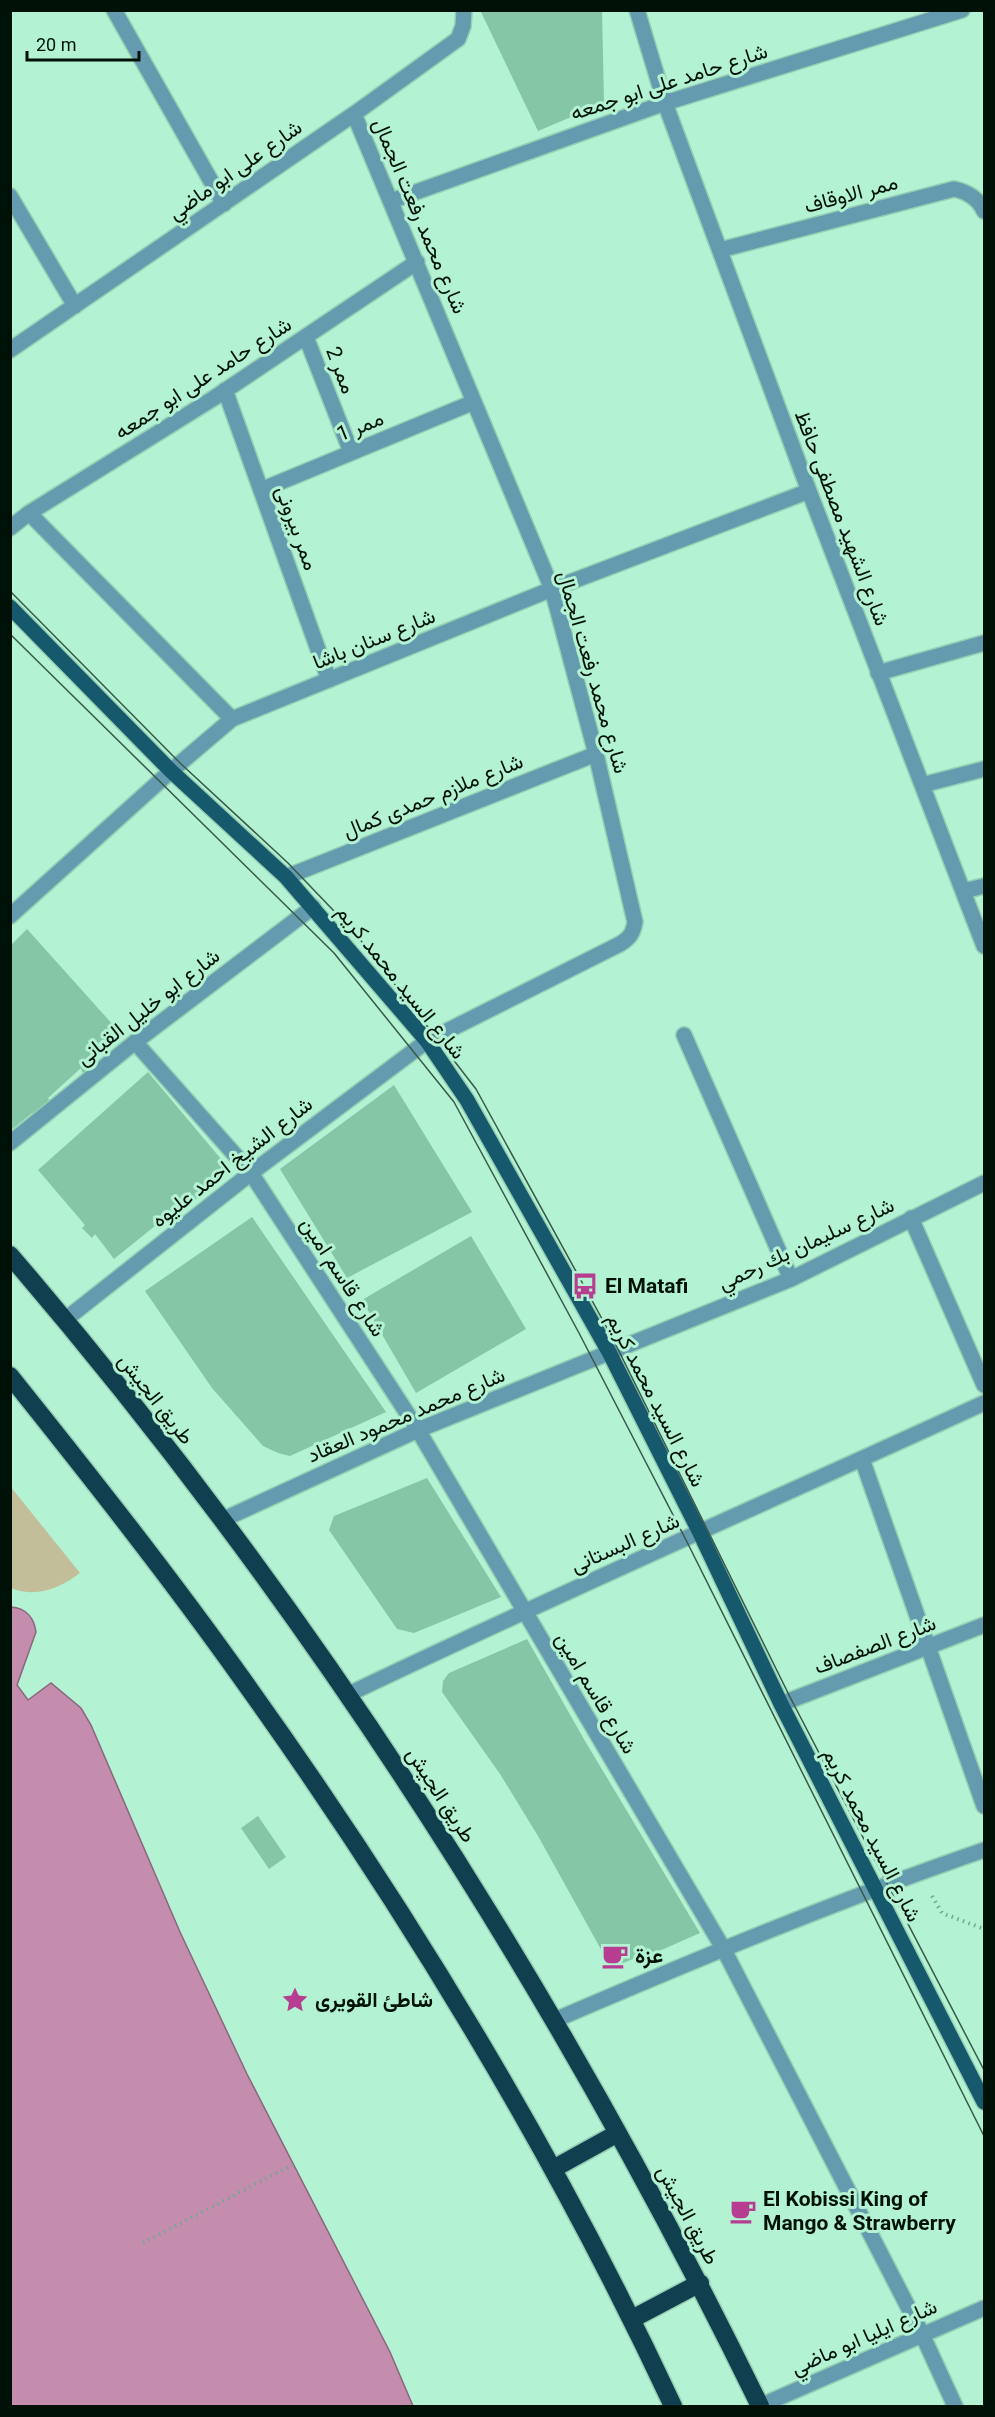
<svg xmlns="http://www.w3.org/2000/svg" width="995" height="2417" font-family="Roboto,Vazirmatn,sans-serif">
<style>
.green{fill:#c2be99}
.water{fill:#c48cad;stroke:#89677c;stroke-width:1.5}
.building{fill:#85c6a6}
.lines{fill:none;stroke-linecap:round;stroke-linejoin:round}
.minor-casing{stroke:#96ceb3;stroke-width:18}
.major-casing{stroke:#96ceb3;stroke-width:18}
.highway-casing{stroke:#96ceb3;stroke-width:21}
.path{stroke:#77a78f;stroke-width:4;stroke-dasharray:1.5 4.5;stroke-linecap:butt}
.minor{stroke:#659bae;stroke-width:15}
.major{stroke:#16596d;stroke-width:15}
.highway{stroke:#10404f;stroke-width:18}
.tram{stroke:#395948;stroke-width:1.5}
.labels{text-anchor:middle;stroke-width:6;stroke-linejoin:round;paint-order:stroke}
.street-label{font-size:21px;fill:#001208;stroke:#b3f2d3}
.poi-label{font-size:21px;font-weight:bold;fill:#001208;stroke:#b3f2d3;text-anchor:start}
</style>
<rect width="100%" height="100%" fill="#b3f2d3"/>
<path class="green" d="M10,1486L80,1573C59,1589 36,1598 11,1588Z"/>
<path class="water" d="M11,1607C26,1608 34,1618 36,1632L17,1685L28,1700L51,1683L81,1708L91,1725L180,1932L247,2074L390,2352L413,2406H11Z"/>
<path class="building" d="M480,10H602L604,103L538,131Z
M27,929L123,1036L95,1056L98,1062L83,1074L81,1068L48,1098L51,1103L35,1117L32,1113L10,1131V946Z
M148,1072L226,1165L206,1183L209,1188L194,1201L191,1197L114,1259L95,1234L92,1238L82,1228L85,1225L38,1170Z
M394,1085L472,1212L347,1278L280,1169Z
M252,1217L386,1412L290,1456L278,1453L263,1446L212,1388L145,1291Z
M471,1236L526,1329L416,1393L362,1300Z
M427,1478L501,1597L414,1633L397,1629L329,1530L334,1516Z
M527,1639L585,1741L700,1933L641,1959L640,1956L616,1966L608,1962L538,1836L500,1774L442,1692L443,1681L449,1673Z
M258,1816L286,1857L269,1869L241,1828Z"/>
<g class="lines">
<g class="minor-casing">
<path id="minor" d="M114,10L224,204
M637,10L665,103L809,491L984,946
M10,196L75,306
M391,201L665,103L962,10
M720,250L954,189C968,192 978,198 984,211
M306,337L351,452
M10,350L354,114L458,39L463,26L464,10
M225,390L329,680
M261,490L474,402
M29,513L232,719
M10,528L29,513L214,398L417,262
M878,673L984,643
M922,785L984,769
M286,877L596,754
M963,891L984,886
M10,916L171,771L232,719L552,589L809,491
M684,1035L791,1279
M135,1042L251,1173L418,1430L723,1948L922,2334L955,2406
M10,1143L135,1042L313,907
M911,1218L984,1385
M66,1319L251,1173L427,1041L620,944C630,938 633,933 635,922L596,754L552,589L354,114
M862,1459L984,1806
M222,1520L418,1430L791,1279L984,1183
M349,1694C559,1593 773,1500 984,1403
M781,1704L984,1625
M555,2020C697,1959 839,1900 984,1850
M760,2406L984,2308"/>
</g>
<g class="major-casing">
<path id="major" d="M10,607L171,771L286,877L427,1041L467,1100L609,1352L700,1533L781,1704L984,2102"/>
</g>
<g class="highway-casing">
<path id="highway" d="M10,1255C310,1604 559,1994 760,2406
M10,1376C90,1476 169,1576 243,1680C407,1909 554,2151 673,2406
M553,2169L618,2133
M632,2319L700,2283"/>
</g>
<path class="path" d="M932,1896L942,1913L984,1929
M143,2243L294,2164"/>
<use href="#minor" class="minor"/>
<use href="#major" class="major"/>
<use href="#highway" class="highway"/>
<path class="tram" d="M10,591L180,763L288,863L355,933L476,1089L612,1337L791,1699L984,2070
M10,634L334,953L454,1102L579,1333L686,1540L984,2136"/>
</g>
<defs>
<g id="bus-bare" transform="scale(2.07)"><path d="M-5-6H5V4H4V6H2V4H-2V6H-4V4H-5ZM-3.5-4V0h7V-4ZM-3.5 1.2v1.5H-2V1.2ZM2 1.2v1.5H3.5V1.2Z" fill="#b63d90" stroke="#b3f2d3" stroke-width="2.5" paint-order="stroke"/></g>
<g id="cafe-bare" transform="scale(2.07)"><path d="M-5.5-4.5H6V0H3Q3 3.5 0 3.5H-2.5Q-5.5 3.5-5.5 0ZM3-3.2v2h1.7v-2ZM-6 4.5H4V6H-6Z" fill="#b63d90" stroke="#b3f2d3" stroke-width="2.5" paint-order="stroke"/></g>
<g id="sight-bare" transform="scale(2.07)"><path d="M0-6L1.8-2.2L6-1.7L2.9 1.2L3.7 5.4L0 3.3L-3.7 5.4L-2.9 1.2L-6-1.7L-1.8-2.2Z" fill="#b63d90" stroke="#b3f2d3" stroke-width="2.5" paint-order="stroke"/></g>
</defs>
<g fill-rule="evenodd">
<use href="#bus-bare" x="585" y="1286"/>
<use href="#cafe-bare" x="615" y="1956"/>
<use href="#sight-bare" x="295" y="2000"/>
<use href="#cafe-bare" x="743" y="2211"/>
</g>
<g class="labels">
<g class="street-label">
<text transform="translate(669 82) rotate(-18)" y="7">شارع حامد على ابو جمعه</text>
<text transform="translate(235 170) rotate(-35)" y="7">شارع على ابو ماضي</text>
<text transform="translate(851 194) rotate(-15)" y="7">ممر الاوقاف</text>
<text transform="translate(420 216) rotate(67)" y="7">شارع محمد رفعت الجمال</text>
<text transform="translate(341 370) rotate(69)" y="7">ممر 2</text>
<text transform="translate(203 378) rotate(-33)" y="7">شارع حامد على ابو جمعه</text>
<text transform="translate(360 426) rotate(-22)" y="7">ممر 1</text>
<text transform="translate(842 518) rotate(69)" y="7">شارع الشهيد مصطفى حافظ</text>
<text transform="translate(297 528) rotate(70)" y="7">ممر بيرونى</text>
<text transform="translate(374 639) rotate(-22)" y="7">شارع سنان باشا</text>
<text transform="translate(593 672) rotate(74)" y="7">شارع محمد رفعت الجمال</text>
<text transform="translate(433 796) rotate(-22)" y="7">شارع ملازم حمدى كمال</text>
<text transform="translate(401 982) rotate(51)" y="7">شارع السيد محمد كريم</text>
<text transform="translate(148 1007) rotate(-38)" y="7">شارع ابو خليل القبانى</text>
<text transform="translate(232 1162) rotate(-38)" y="7">شارع الشيخ احمد عليوه</text>
<text transform="translate(806 1244) rotate(-25)" y="7">شارع سليمان بك رحمي</text>
<text transform="translate(343 1277) rotate(57)" y="7">شارع قاسم امين</text>
<text transform="translate(156 1399) rotate(52)" y="7">طريق الجيش</text>
<text transform="translate(656 1400) rotate(63)" y="7">شارع السيد محمد كريم</text>
<text transform="translate(406 1415) rotate(-23)" y="7">شارع محمد محمود العقاد</text>
<text transform="translate(625 1543) rotate(-24)" y="7">شارع البستانى</text>
<text transform="translate(875 1645) rotate(-21)" y="7">شارع الصفصاف</text>
<text transform="translate(596 1693) rotate(59)" y="7">شارع قاسم امين</text>
<text transform="translate(441 1795) rotate(57)" y="7">طريق الجيش</text>
<text transform="translate(872 1835) rotate(63)" y="7">شارع السيد محمد كريم</text>
<text transform="translate(688 2215) rotate(62)" y="7">طريق الجيش</text>
<text transform="translate(864 2337) rotate(-24)" y="7">شارع ايليا ابو ماضي</text>
</g>
<g class="poi-label">
<text x="605" y="1293">El Matafi</text>
<text x="635" y="1963">عزة</text>
<text x="315" y="2007">شاطئ القويرى</text>
<text x="763" y="2206">El Kobissi King of<tspan x="763" dy="24">Mango &amp; Strawberry</tspan></text>
</g>
</g>
<rect width="995" height="2417" fill="none" stroke="#001208" stroke-width="24"/>
<path d="M27 51v9h112v-9" fill="none" stroke="#001208" stroke-width="3"/>
<text x="36" y="51" font-size="18" fill="#001208" stroke="#b3f2d3" stroke-width="4.5" paint-order="stroke">20 m</text>
</svg>
